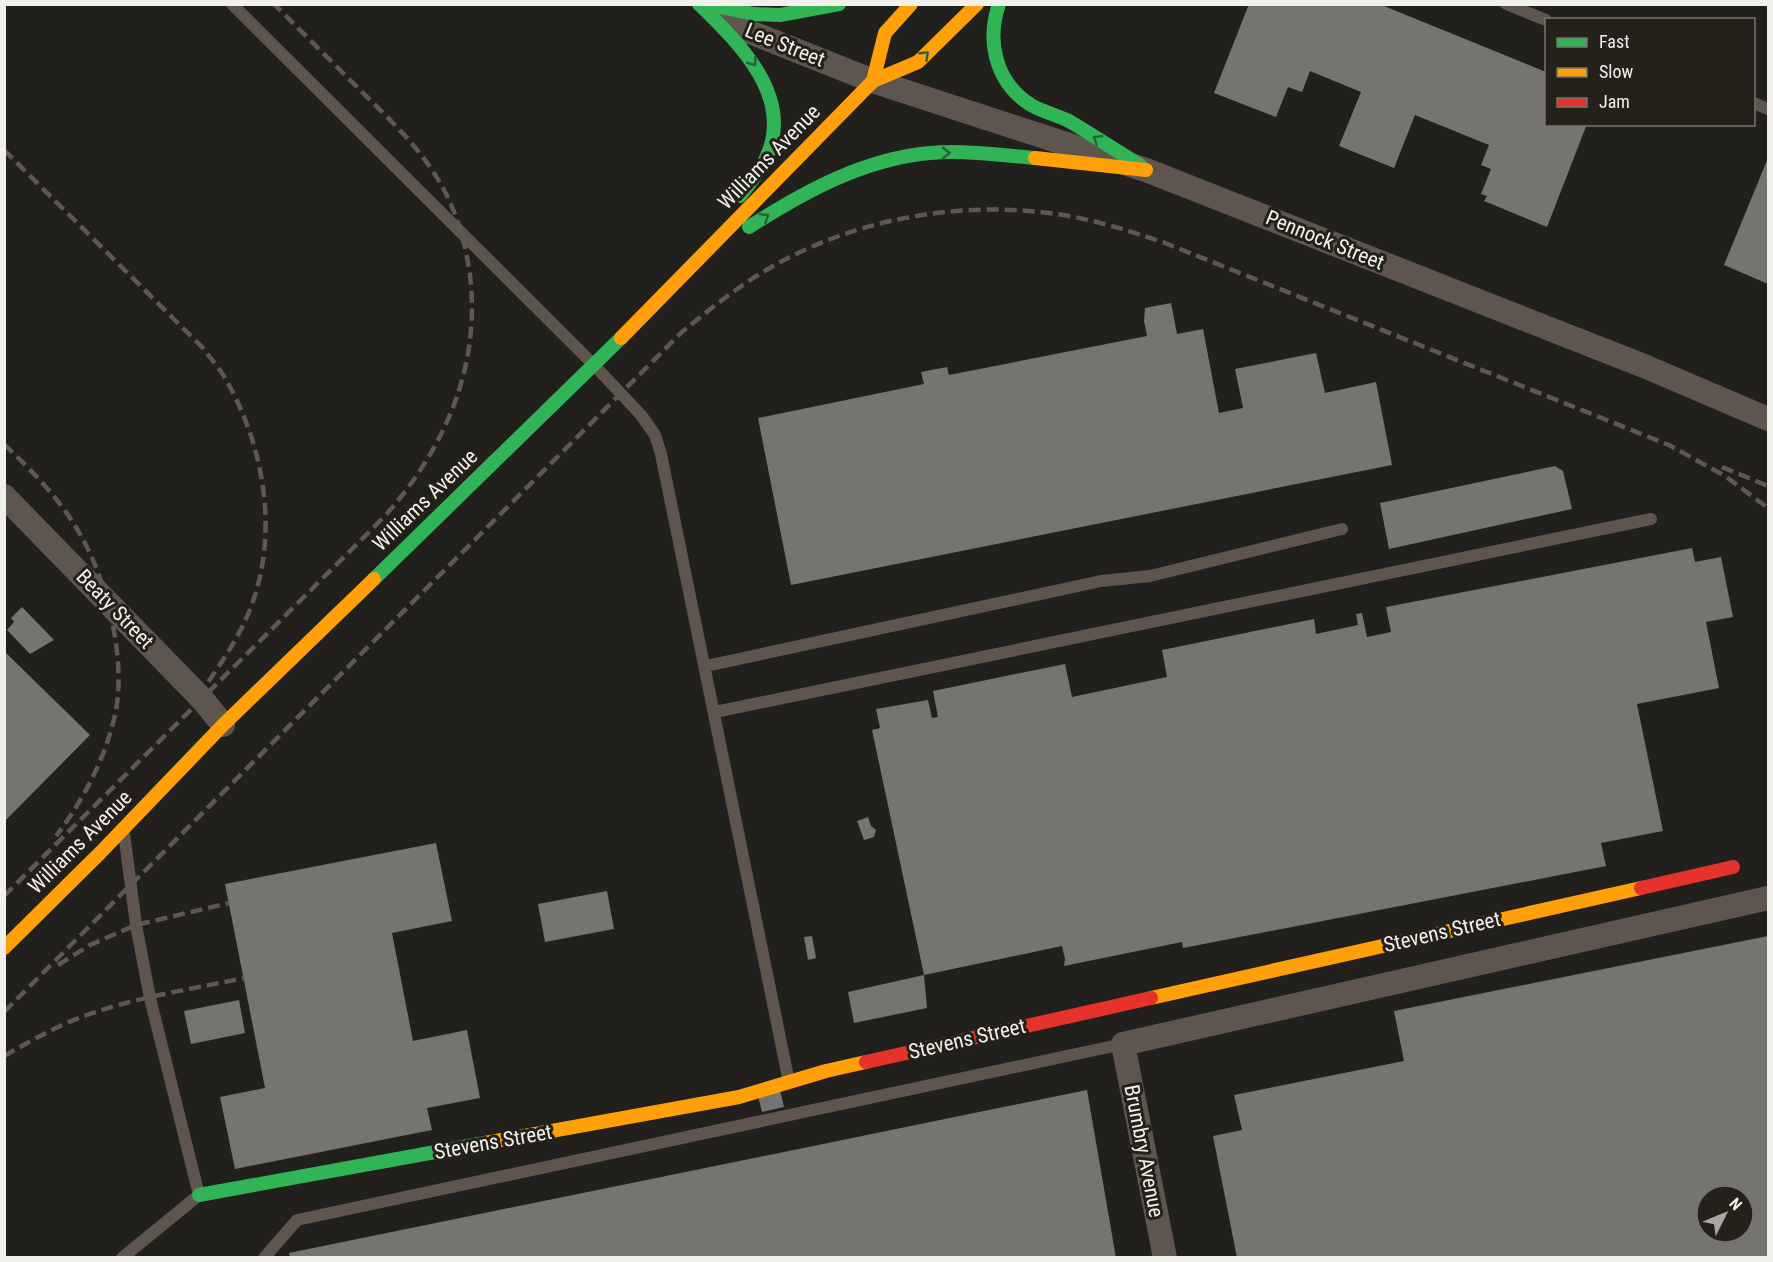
<svg xmlns="http://www.w3.org/2000/svg" width="1773" height="1262" font-family="'Roboto Condensed',sans-serif">
<style>
.building{fill:#767470;fill-rule:evenodd}
.lines{fill:none;stroke-linecap:round;stroke-linejoin:round}
.lane{stroke:#5e554f;stroke-width:12}
.street{stroke:#5e554f;stroke-width:24}
.fast{stroke:#30b455;stroke-width:14}
.slow{stroke:#ff9f0a;stroke-width:14}
.jam{stroke:#e5322d;stroke-width:14}
.rail{stroke:#5e5853;stroke-width:4.5;stroke-dasharray:12 6;stroke-linecap:butt}
.oneway{stroke:#296335}
.labels{text-anchor:middle;stroke-width:6;stroke-linejoin:round;paint-order:stroke}
.street-label{font-size:21px;fill:#f2f0eb;stroke:#24211a}
</style>
<rect width="100%" height="100%" fill="#22201c"/>
<path class="building" d="M1249,4H1379L1546,72V124H1587L1547,227L1484,201L1487,196L1481,194L1491,169L1481,165L1489,145L1415,115L1394,168L1339,146L1361,92L1310,71L1302,92L1288,87L1276,117L1214,93Z
M1768,158V284L1724,265Z
M1171,303L1177,334L1203,329L1219,413L1243,408L1235,369L1316,353L1325,393L1376,382L1392,465L791,585L758,418L924,384L921,372L947,367L949,375L1147,336L1144,321L1145,308Z
M1555,466L1563,471L1572,509L1389,549L1380,503Z
M1692,548L1695,562L1721,557L1733,617L1706,622L1719,688L1637,704L1663,831L1601,843L1606,866L1183,948L1182,942L1064,966L1065,959L1062,946L924,975L872,730L880,728L876,709L928,700L932,718L938,717L933,691L1065,664L1072,697L1167,677L1162,650L1314,619L1316,634L1358,625L1356,614L1362,613L1367,637L1391,632L1386,607Z
M22,607L54,640L30,654L7,630L14,622L11,618Z
M4,651L90,735L4,822Z
M868,817L871,826L876,830L874,837L864,840L857,821Z
M436,843L452,921L392,933L413,1041L467,1030L480,1098L427,1108L432,1130L235,1169L220,1097L265,1088L225,884Z
M607,891L614,929L545,942L538,904Z
M812,936L816,958L808,960L804,937Z
M1768,936V1258H1237L1213,1136L1242,1130L1234,1095L1404,1061L1394,1011ZM1707,1196H1743V1232H1707Z
M924,975L927,1008L854,1023L848,992Z
M239,1000L245,1033L191,1044L184,1011Z
M780,1090L784,1107L762,1112L758,1096Z
M1087,1090L1116,1258H290L289,1253Z"/>
<g class="lines">
<path class="lane" d="M232,4L594,365L641,415L655,435L661,454L789,1082
M1506,4L1546,20
M1754,103L1768,109
M706,666L1101,581L1150,576L1342,529
M715,712L1651,519
M122,1258L199,1195L150,998L136,925L124,833
M264,1258L297,1220L1123,1044"/>
<path class="street" d="M720,16L745,30L873,81L1146,170L1644,366L1768,419
M4,496L203,700L223,725
M1165,1258L1123,1044L1768,898"/>
<path class="fast" d="M699,4C739,43 795,97 766,158C760,172 749,184 740,196
M705,4L754,14L780,15L839,4
M999,4C986,42 996,83 1031,105C1043,112 1057,115 1069,121C1093,135 1116,151 1140,165
M749,227C804,192 863,159 930,153C965,150 1001,155 1035,158
M374,579L621,338
M199,1195L485,1143"/>
<path class="slow" d="M873,81L885,33L911,4
M1035,158L1146,170
M621,338L873,81L918,62L977,4
M4,948L100,853L223,725L374,579
M1151,998L1641,888
M485,1143L739,1097L826,1071L866,1062"/>
<path class="jam" d="M1641,888L1733,867
M866,1062L1151,998"/>
<path class="rail" d="M4,150L203,348C210,358 219,367 225,378C265,447 280,536 249,612C238,639 221,663 205,687
M4,444C32,471 61,500 80,534C108,582 128,665 114,719C104,761 82,802 56,836
M1722,467L1768,486
M4,896L353,548C369,532 386,516 400,498C451,434 480,358 470,275C465,239 454,203 434,173C414,142 387,117 361,91C332,62 303,33 274,4
M58,965L90,945L136,925L229,903
M4,1012L682,332C716,304 750,277 790,257C875,214 975,200 1069,216C1102,222 1133,232 1165,243L1669,445L1725,476L1768,508
M4,1056C31,1041 58,1025 87,1015C137,997 192,989 244,978"/>
</g>
<defs><path id="oneway-chevron" d="M-2-3.5L2.5 0L-2 3.5" fill="none" stroke-width="1.6" stroke-linecap="round" stroke-linejoin="round" transform="scale(1.5)"/></defs>
<g class="oneway">
<use href="#oneway-chevron" transform="translate(925 55) rotate(-44)"/>
<use href="#oneway-chevron" transform="translate(753 62) rotate(53)"/>
<use href="#oneway-chevron" transform="translate(1097 139) rotate(-148)"/>
<use href="#oneway-chevron" transform="translate(946 153) rotate(-1)"/>
<use href="#oneway-chevron" transform="translate(765 217) rotate(-33)"/>
</g>
<g class="labels">
<g class="street-label">
<text transform="translate(785 45) rotate(22)" y="7">Lee Street</text>
<text transform="translate(769 157) rotate(-46)" y="7">Williams Avenue</text>
<text transform="translate(1325 240) rotate(22)" y="7">Pennock Street</text>
<text transform="translate(425 500) rotate(-44)" y="7">Williams Avenue</text>
<text transform="translate(115 609) rotate(46)" y="7">Beaty Street</text>
<text transform="translate(80 842) rotate(-45)" y="7">Williams Avenue</text>
<text transform="translate(1442 932) rotate(-13)" y="7">Stevens Street</text>
<text transform="translate(967 1039) rotate(-13)" y="7">Stevens Street</text>
<text transform="translate(493 1142) rotate(-10)" y="7">Stevens Street</text>
<text transform="translate(1144 1151) rotate(79)" y="7">Brumbry Avenue</text>
</g>
</g>
<rect width="1773" height="1262" fill="none" stroke="#f2f0eb" stroke-width="12"/>
<rect x="1545" y="18" width="210" height="108" fill="#24211a" stroke="#76746e" stroke-width="1.5"/>
<rect x="1557" y="38" width="30" height="9" fill="#30b455" stroke="#76746e" stroke-width="1.5"/>
<text x="1599" y="48" font-size="18" fill="#f2f0eb">Fast</text>
<rect x="1557" y="68" width="30" height="9" fill="#ff9f0a" stroke="#76746e" stroke-width="1.5"/>
<text x="1599" y="78" font-size="18" fill="#f2f0eb">Slow</text>
<rect x="1557" y="98" width="30" height="9" fill="#e5322d" stroke="#76746e" stroke-width="1.5"/>
<text x="1599" y="108" font-size="18" fill="#f2f0eb">Jam</text>
<g transform="translate(1725 1214) rotate(47)"><circle r="28" fill="#24211a" stroke="#76746e" stroke-width="1.5"/>
<path d="M0-4.5L10 22L0 15L-10 22Z" fill="#a9a7a3"/>
<text y="-9" font-size="16" font-weight="bold" text-anchor="middle" fill="#f2f0eb">N</text>
</g>
</svg>
